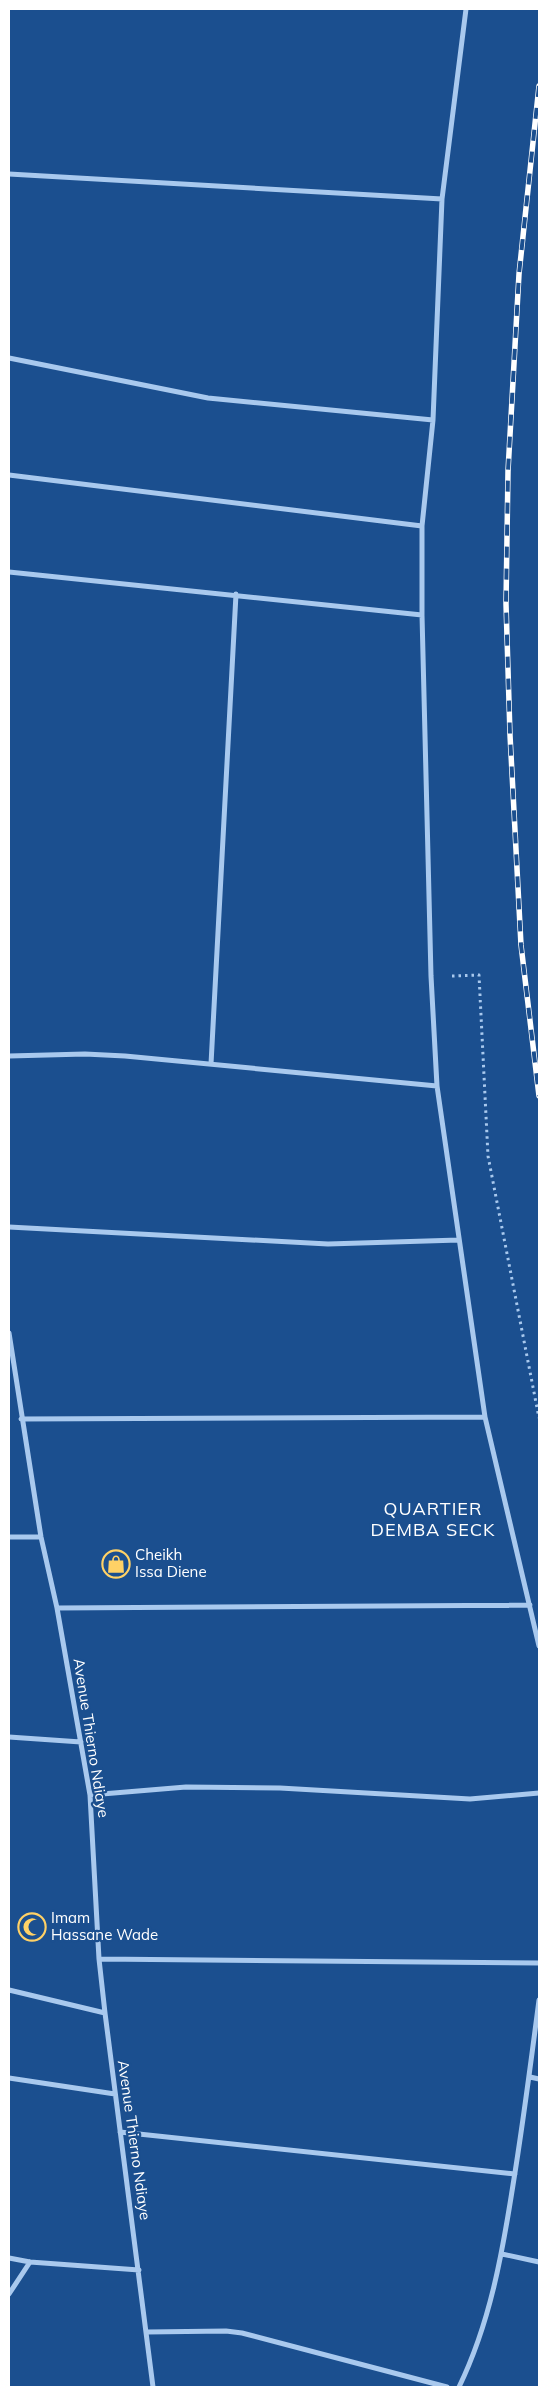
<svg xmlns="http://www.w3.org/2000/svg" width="548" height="2396" font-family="Mulish,sans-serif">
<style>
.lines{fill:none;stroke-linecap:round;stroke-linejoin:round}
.path{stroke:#a9c9ee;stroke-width:3;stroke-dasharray:2.5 4;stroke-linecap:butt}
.minor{stroke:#a9c9ee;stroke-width:5}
.rail-casing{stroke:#fff;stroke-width:5.5}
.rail{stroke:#1b4f8f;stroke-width:4;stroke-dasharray:11;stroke-linecap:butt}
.labels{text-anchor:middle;stroke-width:4.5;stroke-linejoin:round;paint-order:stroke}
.poi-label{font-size:15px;fill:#fff;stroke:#1b4f8f;text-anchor:start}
.street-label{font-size:15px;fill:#fff;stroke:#1b4f8f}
.quarter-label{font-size:18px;letter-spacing:1px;fill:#fff;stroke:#1b4f8f}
</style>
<rect width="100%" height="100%" fill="#1b4f8f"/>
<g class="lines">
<path class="path" d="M452,976L479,975L488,1156L539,1418"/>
<path class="minor" d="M466,9L442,199L433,420L422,526V615L431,976L437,1086L485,1417L539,1646
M9,174L442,199
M9,358L208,398L433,420
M9,475L422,526
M9,572L422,615
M9,1056L85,1054L125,1056L437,1086
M211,1064L236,594
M9,1227L328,1244L459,1240
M9,1333L41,1537L57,1608L90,1795L99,1959L105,2013L153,2387
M21,1419L485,1417
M9,1537H41
M57,1608L530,1605
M9,1737L81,1742
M90,1795L186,1787L280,1788L470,1799L539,1793
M99,1959L539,1963
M9,1990L105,2013
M530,2077L539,2079
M9,2078L115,2094
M120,2132L515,2174
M502,2254L539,2262
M9,2258L30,2262L139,2270
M9,2294L30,2262
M147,2332L226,2331L242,2333L447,2387
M459,2387C490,2323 502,2255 513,2185C523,2124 531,2062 539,2000"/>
<g class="rail-casing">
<path id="rail" d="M539,86L519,274L508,471L506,604L510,735L521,945L539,1096"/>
</g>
<use href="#rail" class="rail"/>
</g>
<defs>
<g id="shop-ring" transform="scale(1.4375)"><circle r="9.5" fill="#1b4f8f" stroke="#ffd166" stroke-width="1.5"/><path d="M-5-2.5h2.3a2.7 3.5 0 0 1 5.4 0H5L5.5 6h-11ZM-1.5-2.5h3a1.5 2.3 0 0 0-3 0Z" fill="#ffd166"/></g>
<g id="mosque-ring" transform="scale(1.4375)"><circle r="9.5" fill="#1b4f8f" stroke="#ffd166" stroke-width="1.5"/><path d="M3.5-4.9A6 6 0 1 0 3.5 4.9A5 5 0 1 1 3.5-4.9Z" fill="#ffd166"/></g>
</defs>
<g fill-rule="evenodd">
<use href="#shop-ring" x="116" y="1564"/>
<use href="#mosque-ring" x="32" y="1927"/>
</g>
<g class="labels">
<g class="poi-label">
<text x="135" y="1560">Cheikh<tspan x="135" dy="17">Issa Diene</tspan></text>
<text x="51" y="1923">Imam<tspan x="51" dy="17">Hassane Wade</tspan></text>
</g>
<g class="street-label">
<text transform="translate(91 1738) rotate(81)" y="5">Avenue Thierno Ndiaye</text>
<text transform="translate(134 2140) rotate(82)" y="5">Avenue Thierno Ndiaye</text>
</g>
<g class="quarter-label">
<text x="433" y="1515">QUARTIER<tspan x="433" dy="21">DEMBA SECK</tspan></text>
</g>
</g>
<rect width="548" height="2396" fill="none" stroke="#ffffff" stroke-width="20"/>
</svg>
